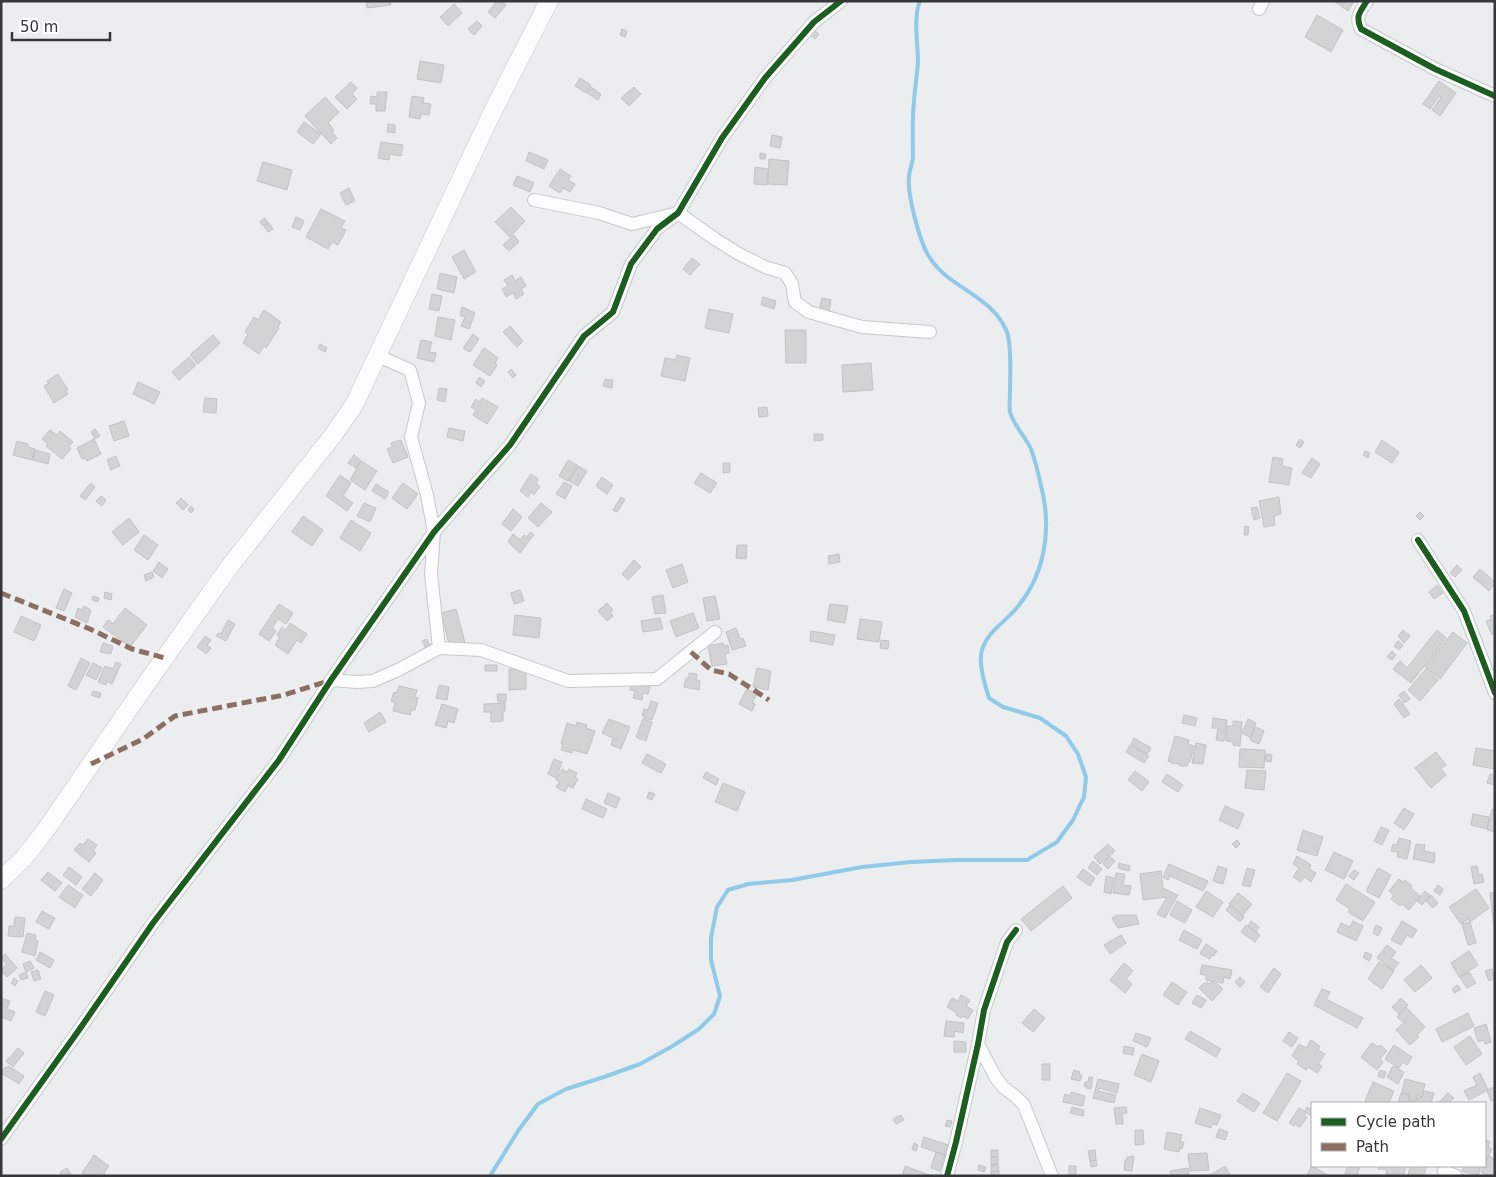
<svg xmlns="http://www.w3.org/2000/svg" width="1496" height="1177" font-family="'DejaVu Sans',sans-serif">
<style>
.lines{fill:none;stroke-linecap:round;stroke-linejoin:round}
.stream{stroke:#8fcbe8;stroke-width:4}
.building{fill:#d3d3d4;stroke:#c2c3c4}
.minor-casing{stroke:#c7c8ca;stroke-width:14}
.secondary-casing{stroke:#c7c8ca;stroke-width:19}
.minor{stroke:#fcfcfd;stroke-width:12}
.secondary{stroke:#fcfcfd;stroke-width:18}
.quiet{stroke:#8d6e63;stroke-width:5;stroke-dasharray:10 5;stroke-linecap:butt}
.cycleway-casing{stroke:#fff;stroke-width:9}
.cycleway{stroke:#1b5e20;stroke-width:6}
</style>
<rect width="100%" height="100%" fill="#ebedef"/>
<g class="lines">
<path class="stream" d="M490,1176L518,1131L538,1104L566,1089L604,1077L640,1064L671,1047L699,1029L714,1014L720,996L711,960V938L717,907L728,890L748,884L792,880L862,867L911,862L957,860H1027L1057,842L1073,820L1084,797L1086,777L1078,754L1066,736L1040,718L1003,707L989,698C985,685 978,663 982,650C987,633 1002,624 1013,612C1044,579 1052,533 1042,490C1039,476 1036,462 1031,449C1025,436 1014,426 1010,412C1009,406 1010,399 1010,393C1010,377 1012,346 1007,332C992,295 950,289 930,258C920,244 907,194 909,177C909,171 912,165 913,158C913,139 912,120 914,101C915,88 917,75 918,62C918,44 913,17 920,1"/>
</g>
<path class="building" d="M366,1H390L391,5L367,8Z
M497,1H501L506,5L495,18L488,12Z
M1334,1H1354L1348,11Z
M454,4L462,13L448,26L440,17Z
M1317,15L1343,30L1331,52L1305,37Z
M477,21L482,26L474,35L468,29Z
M622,29L627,31L625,37L620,35Z
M814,30L819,34L815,39L810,35Z
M420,61L444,65L441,83L417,79Z
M580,78L591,85L586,93L575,86Z
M1439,81L1456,93L1440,116L1432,110L1441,97L1439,96L1430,109L1423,104Z
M351,82L357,88L352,94L357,99L347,109L335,97Z
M591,87L601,94L598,100L587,93Z
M634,87L641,94L629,106L621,98Z
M377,92H387L385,111H376V104H370L371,96L377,97Z
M412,96L424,98L423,103L431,104L429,115L421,114L420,119L409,117Z
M325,97L339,112L328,123L334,130L332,132L337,138L331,144L305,116Z
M304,122L321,134L313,144L297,132Z
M388,124L395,125V133L387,132Z
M772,135L782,137L780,148L770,146Z
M381,142L403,145L401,156L390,154L389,160L378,158Z
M529,152L548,160L544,169L526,161Z
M760,153L766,154L765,159H760Z
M769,159L789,161L787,185L768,184Z
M263,162L292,170L287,190L257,181Z
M755,167L768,169L767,185L754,184Z
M560,169L571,176L568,180L575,184L570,192L563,188L560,193L549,186Z
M517,176L534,183L530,192L513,185Z
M349,188L355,201L346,205L340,193Z
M511,207L525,221L510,237L495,222Z
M321,209L345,221L341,228L346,230L338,245L332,242L328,249L306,237Z
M296,217L304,221L300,230L292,227Z
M265,218L268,223L263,226L260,222Z
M269,223L273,229L268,232L264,227Z
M514,235L519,242L509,251L503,245Z
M464,250L476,272L464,279L452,257Z
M692,258L700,264L690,275L683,269Z
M440,273L457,277L454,293L437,289Z
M512,275L515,281L521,277L526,286L521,289L524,294L516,299L513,293L506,297L502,289L508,286L504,280Z
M432,294L442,296L439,311L429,309Z
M763,297L776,301L774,309L761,305Z
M822,298L831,300L829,312L819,310Z
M462,307L475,313L469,329L461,326L465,317L460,315Z
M709,309L733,314L729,333L705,328Z
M264,310L281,322L278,327L279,328L266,348L264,346L259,354L243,343L248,334L245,332L254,317L258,320Z
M438,317L455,320L451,340L435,336Z
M510,326L523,341L517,347L503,332Z
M785,330H806V363H786Z
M473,334L479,339L470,352L463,348Z
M213,335L220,343L198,364L190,355Z
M421,340L432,342L429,352L436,353L434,362L417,358Z
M320,344L327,348L325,352L318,348Z
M484,348L498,358L495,363L497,365L490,376L473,365Z
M677,355L690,358L685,381L661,376L665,358L676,360Z
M189,357L196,365L179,380L172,372Z
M871,363L873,390L843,392L842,365Z
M511,369L516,375L513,378L508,372Z
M58,374L68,390L66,391L68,394L54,403L44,386L49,383L47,381Z
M479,377L485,381L481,387L476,383Z
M605,379L613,380L612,388L603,386Z
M138,382L160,392L154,404L133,394Z
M439,388L447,389L445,402L437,400Z
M205,398L217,399L216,413L203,412Z
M482,398L498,407L487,424L473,415L476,410L471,407L476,399L479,402Z
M767,407L768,416L759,417L758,408Z
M124,421L129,436L114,441L109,426Z
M449,428L465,431L463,441L447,437Z
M95,429L100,436L95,439L91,432Z
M50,430L57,435L60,431L73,442L69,446L71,449L62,459L46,446L48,444L42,439Z
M814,434H823V440L814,441Z
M94,439L101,454L87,461L85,458L82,459L77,448Z
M1300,439L1304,442L1300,448L1296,445Z
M401,440L408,457L393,463L387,449L392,447L391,443Z
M1382,440L1399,452L1392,463L1375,452Z
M17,441L28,444V447L35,449L32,460L13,455Z
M35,450L50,454L48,464L33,460Z
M1365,451L1370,453L1368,458L1363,455Z
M354,455L361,461L356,468L348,463Z
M116,456L120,466L111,470L107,460Z
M1273,457L1283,459L1282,466L1292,468L1289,485L1269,482Z
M1312,458L1320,464L1311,478L1302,473Z
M568,460L577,465L568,481L559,476Z
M361,461L377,471L365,490L350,480Z
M723,463H730V472L723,473Z
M578,466L587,471L578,486L569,481Z
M701,473L717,483L710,493L694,483Z
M531,474L538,479L536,484L540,486L534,495L531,492L528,497L520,491Z
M340,475L351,483L343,496L353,503L347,511L326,496Z
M602,477L613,485L607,494L596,486Z
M564,482L572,486L565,499L556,494Z
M91,483L95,487L85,500L80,496Z
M403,483L418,494L407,509L392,498Z
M376,484L389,492L385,499L372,491Z
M101,496L106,500L102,506L96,501Z
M621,497L625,500L617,512L613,510Z
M1279,497L1281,514L1274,516L1275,525L1264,527L1259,501Z
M181,498L188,505L183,510L176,503Z
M364,503L376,508L370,522L357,516Z
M541,503L552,512L538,527L528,518Z
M191,506L194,510L191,513L188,509Z
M1257,507L1260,518L1254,520L1251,508Z
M513,509L522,517L511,531L502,524Z
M1420,512L1424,516L1420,520L1416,516Z
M303,516L323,530L312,546L292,532Z
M129,518L139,532L123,545L112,532Z
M351,520L371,533L360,551L340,538Z
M1245,526L1249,527L1248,535H1244Z
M531,532L534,535L531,539L527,536Z
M513,534L520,540L524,535L530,540L520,553L508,542Z
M144,535L158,545L148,560L134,550Z
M737,545H747L746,559L736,558Z
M839,554L840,562L829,564L828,556Z
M634,560L641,567L628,580L622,574Z
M159,562L168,569L162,578L153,571Z
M682,564L688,582L673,588L666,570Z
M1457,565L1462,570L1455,577L1450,573Z
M1480,569L1495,582V584L1489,591L1473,577Z
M152,572L154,577L146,581L144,575Z
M1437,585L1443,593L1434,599L1429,592Z
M64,589L72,593L64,611L56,608Z
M520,590L524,601L514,604L511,593Z
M105,592L112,594L111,600L104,598Z
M663,595L666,613L655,614L652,597Z
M93,596L99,598L98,602L92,600Z
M715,596L720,619L707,621L703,598Z
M607,603L613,610L610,612L613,616L607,621L598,611Z
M279,604L293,613L286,624L278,619L272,628L276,631L269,641L259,634Z
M830,604L848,606L845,623L827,620Z
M84,606L91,610L87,623L75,617L78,608L82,610Z
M125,608L147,625L130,647L103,627L108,620L113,624Z
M456,609L465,643L450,647L441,613Z
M693,613L699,628L676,637L670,621Z
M1495,614V633L1492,635L1486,621L1492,619L1490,616Z
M515,615L541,618L539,638L513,635Z
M21,616L41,625L34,641L14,632Z
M660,618L663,629L643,632L641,621Z
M860,619L882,622L879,642L857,639Z
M228,620L235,624L226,641L216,636L218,633L221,634Z
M290,623L307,634L301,643L297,640L288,654L275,645L280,637L277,635L282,627L286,630Z
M736,628L740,639L743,638L746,646L732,650L726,632Z
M1403,630L1410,636L1404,643L1398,636Z
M1437,630L1446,638L1411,683L1393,669L1400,661L1407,668Z
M811,631L835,635L833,645L810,641Z
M1453,632L1467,643L1440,679L1425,667Z
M205,636L211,640L207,645L211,648L206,654L197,647Z
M427,639L432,649L427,651L422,641Z
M881,640L889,641L888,649L880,648Z
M1398,641L1403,645L1399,650L1394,646Z
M103,643L113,646L111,654L100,652Z
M723,643L724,646L728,645L729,653L725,654L727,664L712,666L708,646Z
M1392,651L1396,655L1392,660L1387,657Z
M81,658L90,663L76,690L68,686Z
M116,662L121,664L112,684L107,681L106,685L98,682L105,666L113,669Z
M93,663L102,668L96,680L86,675Z
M485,665H497V671H485Z
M757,668L771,671L768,690L753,687Z
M509,669H526V689L509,690Z
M1426,669L1438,680L1420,701L1408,690Z
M689,673L697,674L696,680L700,681L699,690L684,687L686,678H689Z
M632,682L650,686L648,694L643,693L642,700L633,698L635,691L630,690Z
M439,685L449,687L447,700L436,698Z
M399,686L417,690L415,697L418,698L415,710H411L410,715L393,711L395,703L391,701L394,692L397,693Z
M747,689L757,694L752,703L755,704L752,711L739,704Z
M93,691L101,693L100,698L91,695Z
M1404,691L1410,699L1404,703L1399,695Z
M497,694H506V702H498Z
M1399,699L1410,714L1404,718L1394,704Z
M651,701L658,703L652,720L644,718V716L642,715L644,709L648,710Z
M505,703V711H503V721L491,722V712H484V704Z
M442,704L458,709L454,723L448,721L446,728L435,725Z
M380,712L386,722L369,732L364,723Z
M1184,715L1197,718L1195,726L1182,723Z
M1213,718L1227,720L1224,741L1216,740L1218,728H1212Z
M609,719L630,727L621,749L611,745L613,738L602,733Z
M643,719L652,722L646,741L636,737Z
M1248,719L1256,723L1250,737L1242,733Z
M1233,721L1242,722L1240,746L1233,745V742L1226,741L1227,726H1233Z
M577,722L587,725L586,728L595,731L587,754L573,750L572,753L561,750L563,744H561L567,723L576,726Z
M1255,727L1264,731L1259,744L1250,740Z
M1175,736L1189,740L1188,744L1194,746L1192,754H1190L1192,755L1190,762L1189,761L1187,766H1180V764L1171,763V762L1168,761Z
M1134,738L1151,748L1147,754L1131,744Z
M1196,743L1206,745L1203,764L1192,763Z
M1130,745L1149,756L1144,763L1126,752Z
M1476,748L1495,751L1494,769L1473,765Z
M1240,749L1265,750L1264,768L1239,767Z
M1436,752L1446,765L1441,768L1446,775L1431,788L1415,768Z
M647,754L666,764L661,773L642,763Z
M1266,754L1272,755L1271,762L1265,761Z
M554,759L562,762L556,778L548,774Z
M562,769L567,772L569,769L577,773L575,777L578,779L573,788L568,786L565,792L556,787L560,781L556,780Z
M1247,770L1266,771L1264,790L1245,788Z
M1135,771L1149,782L1142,791L1128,780Z
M706,772L719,779L716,785L703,778Z
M1167,774L1183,785L1178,792L1162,782Z
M1490,774L1495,775V785L1487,783Z
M723,783L745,792L737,811L715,802Z
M649,792L655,794L652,800L647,798Z
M608,793L620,798L616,808L604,803Z
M586,799L607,809L603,818L582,809Z
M1225,806L1244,814L1238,829L1219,820Z
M1404,808L1414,814L1404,830L1394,823Z
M1492,809H1495V832L1487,830Z
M1473,814L1489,817L1487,829L1471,825Z
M1381,827L1389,830L1382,845L1374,841Z
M1303,830L1323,837L1317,856L1297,850Z
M1399,838L1411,841L1407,859L1397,857L1398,852L1391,851L1393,844L1397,845Z
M88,839L97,845L93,851L96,853L89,862L74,850L80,843L83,845Z
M1237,840L1240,844L1236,848L1232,844Z
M1108,844L1115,851L1100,864L1094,857Z
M1416,844L1425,845L1424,851L1435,853L1434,863L1413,859Z
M1334,852L1353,861L1344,879L1325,870Z
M1109,856L1115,861L1108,869L1103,864Z
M1297,856L1311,865L1309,869L1316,873L1311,882L1304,877L1301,882L1293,877L1299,868L1293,864Z
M1093,861L1102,869L1097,875L1088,868Z
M1119,863L1130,866L1129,871L1118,868Z
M1169,864L1208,881L1203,891L1170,876L1168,880L1163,877Z
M1218,866L1227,869L1223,884L1213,881Z
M1477,866L1479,875L1482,874L1484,882L1474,884L1471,867Z
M69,867L82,877L76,885L63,875Z
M1247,868L1255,870L1250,887L1242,885Z
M1378,868L1391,875L1379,898L1366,891Z
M1083,869L1095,878L1090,886L1077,877Z
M1354,870L1359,873L1354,880L1349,876Z
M1161,871L1163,888L1178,895L1165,918L1157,914L1167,897L1143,900L1140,874Z
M48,872L62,883L55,891L41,880Z
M95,873L103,880L91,896L82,889Z
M1116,873L1125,874L1123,885L1131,886L1129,895L1113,893Z
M1106,876L1114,878L1111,894L1104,892Z
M1399,879L1403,882L1405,880L1412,886L1411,888L1420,896L1409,910L1402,904L1400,906L1391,899L1394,895L1389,891Z
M1346,884L1375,902L1363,921L1348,912L1350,909L1336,900Z
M68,885L83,895L75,908L59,897Z
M1438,885L1443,889L1440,895L1434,891Z
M1063,886L1072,898L1031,931L1021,919Z
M1476,889L1489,908L1470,922L1468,919L1461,924L1449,907Z
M1206,891L1223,902L1213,917L1196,907Z
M1425,891L1430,895L1422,905L1417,901Z
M1495,892V928H1494L1490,893Z
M1238,893L1252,904L1243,915L1229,904Z
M1431,895L1438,903L1433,908L1426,901Z
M1177,901L1192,910L1185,923L1170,915Z
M1230,905L1244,917L1240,922L1226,910Z
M42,911L55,918L49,929L36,922Z
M1117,915H1136L1139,924L1118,928L1112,918Z
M15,917L25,918L23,937L8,936L9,926H14Z
M1251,921L1259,927L1256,932L1248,926Z
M1353,921L1363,926L1356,941L1337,932L1341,923L1350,927Z
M1402,921L1417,930L1412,938L1407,935L1401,945L1391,940Z
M1470,922L1476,943L1468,945L1462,924Z
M1246,925L1260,935L1255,942L1241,932Z
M1376,925L1382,928L1378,936L1373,933Z
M1184,930L1202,940L1197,949L1179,940Z
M27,933L36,935L35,940L38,941L35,956L22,952Z
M1121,935L1126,943L1110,954L1104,945Z
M1206,944L1217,951L1214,956L1212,955L1210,959L1200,954Z
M1387,945L1396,952L1391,958L1399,963L1393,970L1377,958Z
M1469,951L1478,965L1459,977L1451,963Z
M40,952L54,960L50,968L36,960Z
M1366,952L1372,955L1369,961L1363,957Z
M5,954L17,968L7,977L1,971V969L7,964L1,958Z
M30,961L34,968L26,972L23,964Z
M1379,962L1394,971L1382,989L1368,979Z
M1124,963L1133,971L1126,979L1132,984L1125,993L1110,980Z
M1202,965L1232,970L1230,979L1224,977L1223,983L1206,980V975L1200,974Z
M1421,965L1432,978L1415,992L1404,980Z
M1274,968L1281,974L1268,993L1260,987Z
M1492,969L1495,979L1489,981L1485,971Z
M38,970L41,979L34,981L31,972Z
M26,972L28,978L21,980L19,975Z
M1469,972L1476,983L1467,988L1460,977Z
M1240,977L1245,982L1240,987L1235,982Z
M14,978L18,981L15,986L11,983Z
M1212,981L1215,984L1216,983L1223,989L1212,1001L1199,988L1204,983L1205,984L1207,982L1209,984Z
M1172,982L1187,992L1178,1005L1163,995Z
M1457,985L1461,989L1455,993L1452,989Z
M1322,989L1330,992L1326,999L1363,1018L1357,1028L1314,1005Z
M45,991L54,995L45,1016L36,1012Z
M961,995L970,1000L966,1006L973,1010L968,1019L963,1016L961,1018L956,1015L957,1013L947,1007L952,998L958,1001Z
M1197,995L1206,1000L1201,1008L1192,1003Z
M1,998L10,1001L7,1009L15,1012L11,1021L1,1017Z
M1401,998L1408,1005L1399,1014L1392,1007Z
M1406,1007L1412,1013L1403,1022L1397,1017Z
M1034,1009L1045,1018L1033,1032L1022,1023Z
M1468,1013L1474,1026L1442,1042L1436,1029Z
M1413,1014L1425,1027L1417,1035L1419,1037L1410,1045L1396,1030Z
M946,1021L964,1023L963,1033L955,1031L954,1037L944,1036Z
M1486,1024L1491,1042L1485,1044L1484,1040L1478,1042L1474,1028Z
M1190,1031L1221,1049L1216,1057L1185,1039Z
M1289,1032L1298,1038L1292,1047L1283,1041Z
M1136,1033L1151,1038L1147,1047L1133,1041Z
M1470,1036L1482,1054L1466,1065L1454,1047Z
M1311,1040L1320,1046L1318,1050L1325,1054L1318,1064L1322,1066L1317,1073L1308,1067L1306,1070L1297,1064L1299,1061L1292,1056L1299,1044L1306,1048Z
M954,1041L966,1042V1052H954Z
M1372,1043L1378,1047L1380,1045L1387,1051L1380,1059L1383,1062L1377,1070L1361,1057Z
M1394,1045L1412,1057L1407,1065L1403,1062L1399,1068L1385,1059Z
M1124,1046L1134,1048L1133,1055L1123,1053Z
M18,1048L24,1053L13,1067L6,1061Z
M1142,1054L1159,1061L1151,1082L1134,1075Z
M1042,1064H1050V1080H1042Z
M8,1066L24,1076L19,1084L1,1073L5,1067L7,1068Z
M1393,1066L1404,1072L1398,1084L1387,1077Z
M1074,1070L1080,1072L1079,1074L1082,1075L1080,1081L1071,1079Z
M1380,1070L1386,1072L1384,1078L1378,1076Z
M1287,1073L1301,1081L1277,1121L1263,1113Z
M1480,1073L1488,1090L1469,1100L1464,1091L1477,1085L1473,1077Z
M1089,1077H1093L1091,1089L1086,1088L1087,1086H1084L1085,1082H1088Z
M1098,1079L1119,1084L1117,1093L1099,1088L1098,1091L1116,1095L1114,1103L1093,1098Z
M1405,1079L1425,1084L1422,1097L1417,1095L1416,1101L1409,1099L1410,1094L1402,1092Z
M1373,1082L1394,1091L1389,1103H1371L1365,1101Z
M1495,1087V1100L1491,1101L1487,1090Z
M1424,1091L1434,1093L1431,1103H1398L1401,1093L1409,1095L1408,1100L1417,1102L1418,1097H1422Z
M1071,1092L1085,1096L1083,1106L1063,1102L1065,1094L1070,1096Z
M1243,1093L1260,1103L1254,1112L1237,1101Z
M1448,1093L1454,1098L1449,1103H1438Z
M1072,1107L1084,1110L1083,1116L1070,1113Z
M1126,1107L1127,1113L1122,1114L1123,1124H1116L1114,1108Z
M1307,1107L1312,1110L1311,1116L1305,1112Z
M1200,1108L1221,1115L1217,1125L1212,1124L1211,1128L1195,1123Z
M1299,1108L1306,1112L1304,1115L1307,1117L1300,1127L1295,1124L1294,1126L1289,1123Z
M901,1115L904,1120L896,1124L893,1119Z
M947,1120L952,1121L950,1127L945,1126Z
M1219,1129L1228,1132L1225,1140L1216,1137Z
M1135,1130H1143L1144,1144L1135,1145Z
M1167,1132L1182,1135L1180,1142H1184L1182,1149L1180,1148L1179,1152L1164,1149Z
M924,1137L948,1145L945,1155L921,1147Z
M1485,1139L1490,1142L1488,1147L1492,1149L1487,1159L1485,1157Z
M914,1143L918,1145L916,1151L912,1149Z
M991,1150H998V1157H991Z
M1095,1150L1096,1160L1090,1161L1088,1151Z
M936,1152L945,1155L940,1171L931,1168Z
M1207,1153L1209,1170L1190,1171L1188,1154Z
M94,1155L109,1166L104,1173L106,1176H85L82,1173Z
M1131,1156H1134L1132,1171L1124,1170L1125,1160H1127V1157H1131Z
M1489,1156L1495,1159V1176H1488L1481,1172Z
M991,1157H998V1164L991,1165Z
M1096,1160L1097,1166L1091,1167L1090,1161Z
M998,1164L999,1171L991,1172V1165Z
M979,1165L986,1167L984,1172L978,1170Z
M905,1166L932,1176H902Z
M1069,1166H1076V1176H1069Z
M1225,1166L1231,1176H1211L1210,1175Z
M1312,1166L1329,1176H1306Z
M1348,1166H1360L1357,1176H1344Z
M1379,1166H1406L1404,1174L1398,1173V1176L1386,1174L1387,1170L1378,1169Z
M1410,1166H1426L1424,1176H1408Z
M1464,1166H1481L1478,1176L1462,1171Z
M67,1168L71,1174L68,1176H62L60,1172Z
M1188,1168L1189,1176H1171L1170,1171Z
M999,1171V1176H991V1172Z"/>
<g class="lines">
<g class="minor-casing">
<path id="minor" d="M1367,1C1360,12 1355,16 1361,29L1435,69L1495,96
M1259,9L1263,1
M534,200L599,213L632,224L678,213L715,239L739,254L765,267L785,273L792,284L795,302L809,312L862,327L930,332
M378,356L410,370L419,403L411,437L427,495L434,532L431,574L439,648
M1418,540L1464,611L1495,693
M331,680L357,682L373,681L398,670L439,648L481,650L568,681L657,679L715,632
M978,1044L996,1078L1003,1087L1015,1096L1024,1105L1052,1176
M1,1139L79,1030L153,923L279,760L331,680L434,532L510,445L584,336L613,312L631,264L657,229L678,213L722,138L765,78L814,22L841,1
M1444,1171L1456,1176
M947,1176L956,1142L978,1044L984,1010L1007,942L1016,930"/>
</g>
<g class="secondary-casing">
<path id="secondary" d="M1,880L23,859L45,831L144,687L230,566L334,434L354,405L492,113L549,1"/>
</g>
<use href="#minor" class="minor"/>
<use href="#secondary" class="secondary"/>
<path class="quiet" d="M1,593L90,629L132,649L165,658
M691,652L711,670L729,674L769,700
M91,764L143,739L175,716L284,695L331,680"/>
<g class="cycleway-casing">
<path id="cycleway" d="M1367,1C1360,12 1355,16 1361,29L1435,69L1495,96
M1418,540L1464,611L1495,693
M1,1139L79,1030L153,923L279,760L331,680L434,532L510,445L584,336L613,312L631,264L657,229L678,213L722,138L765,78L814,22L841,1
M947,1176L956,1142L978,1044L984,1010L1007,942L1016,930"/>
</g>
<use href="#cycleway" class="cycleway"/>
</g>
<rect width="1496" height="1177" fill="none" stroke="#363738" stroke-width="5"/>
<rect x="1311" y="1102" width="175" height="65" fill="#ffffff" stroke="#afafaf"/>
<rect x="1321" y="1118" width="25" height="8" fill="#1b5e20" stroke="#afafaf"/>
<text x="1356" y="1127" font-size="15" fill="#363738">Cycle path</text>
<rect x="1321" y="1143" width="25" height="8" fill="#8d6e63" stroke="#afafaf"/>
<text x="1356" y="1152" font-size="15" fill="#363738">Path</text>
<path d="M12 32v8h98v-8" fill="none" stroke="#363738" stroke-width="2.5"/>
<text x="20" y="32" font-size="15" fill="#363738" stroke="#ffffff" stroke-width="4" paint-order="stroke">50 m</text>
</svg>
